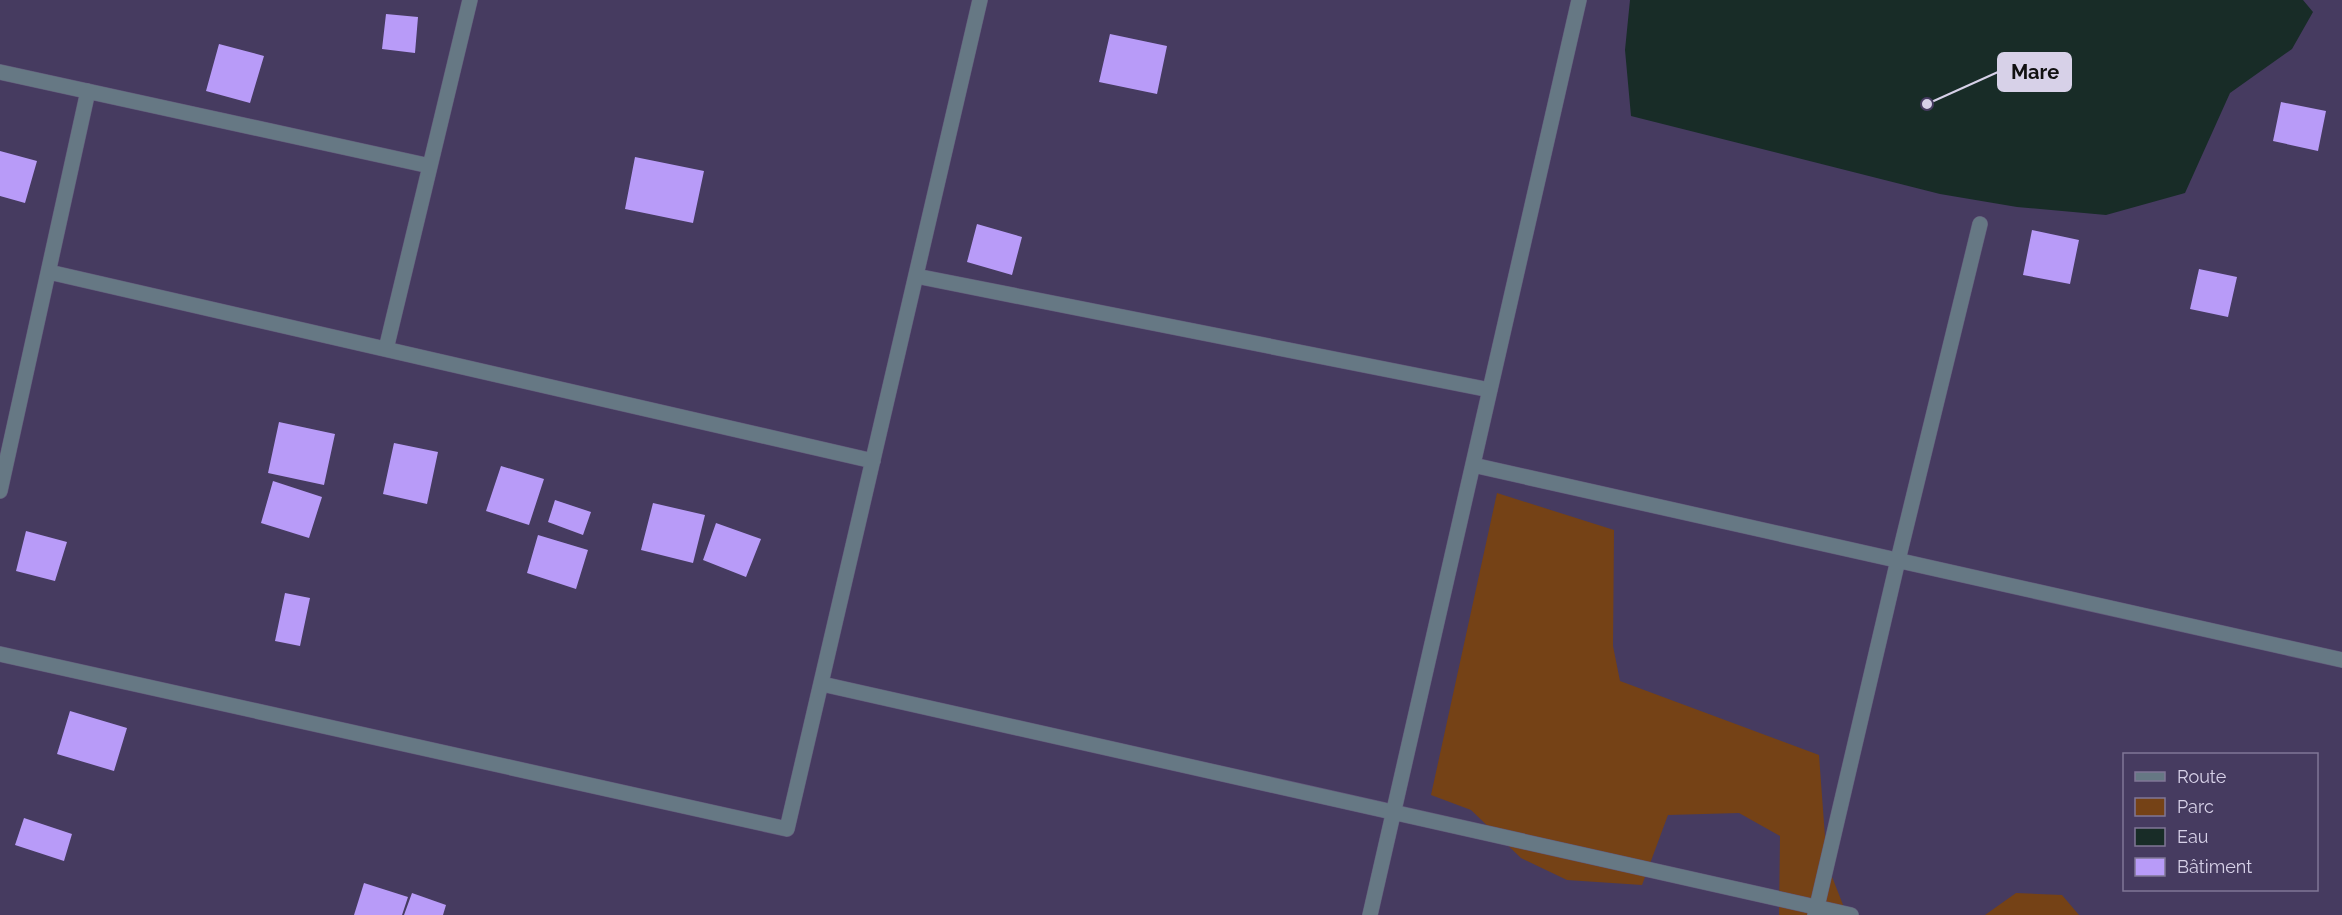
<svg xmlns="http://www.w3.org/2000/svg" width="2342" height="915" font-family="Raleway,sans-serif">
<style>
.green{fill:#754216}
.water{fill:#182c27}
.building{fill:#b89bf8}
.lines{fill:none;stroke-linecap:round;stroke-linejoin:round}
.minor-casing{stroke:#63597b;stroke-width:16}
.minor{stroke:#667884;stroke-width:15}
.leader{fill:none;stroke:#d7d1e8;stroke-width:2}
.callout-dot{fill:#d7d1e8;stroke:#463b60;stroke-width:2}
.callout{fill:#d7d1e8;stroke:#d7d1e8;stroke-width:2}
.callout-label{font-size:20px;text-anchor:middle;font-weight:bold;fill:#111}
</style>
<rect width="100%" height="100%" fill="#463b60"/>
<path class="green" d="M1497,493L1614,530L1613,646L1620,681L1819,755L1827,864L1847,915H1779L1780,836L1739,813L1668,815L1642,885L1567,880L1521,858L1471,810L1431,795Z
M2016,893L2062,895L2079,915H1985Z"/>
<path class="water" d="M1630,0H2303L2313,12L2292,49L2230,93L2185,193L2106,215L2017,207L1940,194L1631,116L1625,50Z"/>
<path class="building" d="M386,14L418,17L415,53L382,49Z
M1110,34L1167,46L1157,94L1099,82Z
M219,44L264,56L250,103L206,91Z
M2281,102L2326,111L2318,151L2273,141Z
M0,151L37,161L25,203L0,196Z
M635,157L704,171L693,223L625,209Z
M977,224L1022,237L1012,275L967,262Z
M2032,230L2079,240L2070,284L2023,275Z
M2199,269L2237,277L2228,317L2190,309Z
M279,422L335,434L324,485L268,473Z
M394,443L438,452L427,504L383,494Z
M501,466L544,479L529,525L486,511Z
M273,481L322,497L309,538L261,523Z
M555,500L591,512L583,535L548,522Z
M653,503L705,515L693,563L641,550Z
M716,523L761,539L746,577L703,560Z
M26,531L67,542L55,581L16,571Z
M538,535L588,550L576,589L527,573Z
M285,593L310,598L300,646L275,641Z
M70,711L127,728L114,771L57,754Z
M24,818L72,834L64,861L15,845Z
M364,883L408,897L402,915H354Z
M412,893L446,905L443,915H404Z"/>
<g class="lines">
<g class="minor-casing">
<path id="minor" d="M0,72L430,166
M49,272L873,461
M916,276L1490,390
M386,349L470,0
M1473,465L2342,660
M0,491L88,91
M0,654L787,829L980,0
M822,684L1851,915
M1370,915L1579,0
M1815,915L1898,560L1980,224"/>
</g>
<use href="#minor" class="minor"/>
</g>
<path class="leader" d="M1927 104L1998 72"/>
<circle class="callout-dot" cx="1927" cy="104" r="6"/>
<rect class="callout" x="1998" y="53" width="73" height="38" rx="6"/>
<g class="callout-label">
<text x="2035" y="79">Mare</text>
</g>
<rect x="2123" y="753" width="195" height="138" fill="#463b60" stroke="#807796" stroke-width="1.5"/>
<rect x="2135" y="772" width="30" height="9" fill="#667884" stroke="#807796" stroke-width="1.5"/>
<text x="2177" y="783" font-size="18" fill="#d7d1e8">Route</text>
<rect x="2135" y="798" width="30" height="18" fill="#754216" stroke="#807796" stroke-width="1.5"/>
<text x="2177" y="813" font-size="18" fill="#d7d1e8">Parc</text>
<rect x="2135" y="828" width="30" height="18" fill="#182c27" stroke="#807796" stroke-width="1.5"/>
<text x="2177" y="843" font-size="18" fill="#d7d1e8">Eau</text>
<rect x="2135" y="858" width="30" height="18" fill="#b89bf8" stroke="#807796" stroke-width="1.5"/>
<text x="2177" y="873" font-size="18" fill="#d7d1e8">Bâtiment</text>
</svg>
